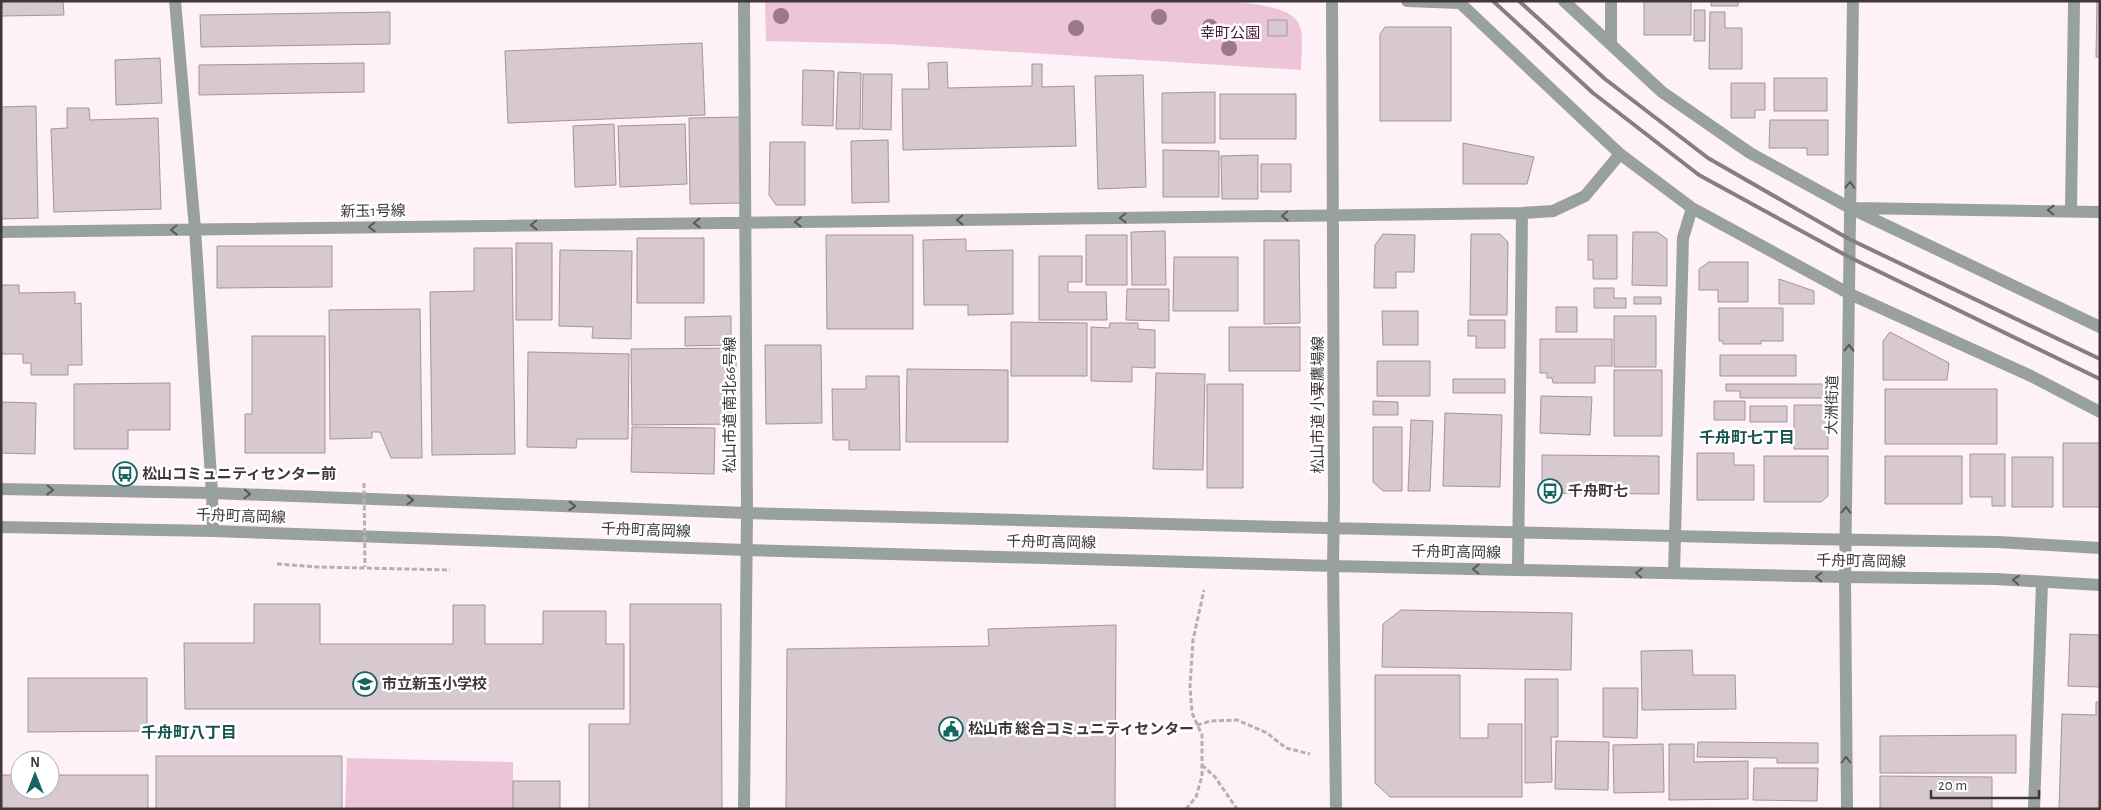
<svg xmlns="http://www.w3.org/2000/svg" width="2101" height="810" font-family="'Alegreya Sans','Noto Sans JP',sans-serif">
<style>
.green{fill:#ecc5d7}
.building{fill:#d8c8cf;stroke:#a3949a}
.lines{fill:none;stroke-linecap:round;stroke-linejoin:round}
.path{stroke:#b9aeb3;stroke-width:3;stroke-dasharray:5 2.5;stroke-linecap:butt}
.minor{stroke:#99a1a0;stroke-width:12}
.tertiary{stroke:#99a1a0;stroke-width:12}
.rail{stroke:#877e82;stroke-width:4}
.path-bridge{stroke:#b9aeb3;stroke-width:3;stroke-dasharray:5 2.5;stroke-linecap:butt}
.tree{fill:#99798b}
.oneway{stroke:#595859}
.labels{text-anchor:middle;stroke-width:5;stroke-linejoin:round;paint-order:stroke}
.park-label{font-size:15px;fill:#471632;stroke:#fff}
.street-label{font-size:15px;fill:#3e383b;stroke:#fff}
.poi-label{font-size:15px;font-weight:bold;fill:#3e383b;stroke:#fff;text-anchor:start}
.neighbourhood-label{font-size:16px;font-weight:bold;fill:#175351;stroke:#fff}
</style>
<rect width="100%" height="100%" fill="#fef1f7"/>
<path class="green" d="M765,1H1233C1253,5 1297,5 1301,30C1303,43 1301,58 1301,70L889,44L766,41Z
M347,758L513,762V809H345Z"/>
<path class="building" d="M1,1H63L64,15L1,16Z
M1644,1H1691V35H1644Z
M1711,1H1738V6H1711Z
M2097,1H2100V57H2096Z
M1694,10H1705V41H1694Z
M390,12V44L201,47L200,15Z
M1710,12H1725V28H1742V69H1709Z
M1268,20H1287V36H1268Z
M1385,27H1451V121H1380V34Z
M702,43L705,115L508,123L505,51Z
M160,58L162,103L116,105L115,60Z
M947,62L948,88L1032,86V64H1042V87L1074,86L1076,146L903,150L902,89H929L928,63Z
M364,63V92L199,95V65Z
M803,70L834,71L833,126L802,125Z
M838,72L861,73L860,129H836Z
M863,74H892L891,130L862,129Z
M1143,75L1146,187L1098,189L1095,76Z
M1774,78H1827V111H1774Z
M1731,83H1765V110H1755V118H1731Z
M1215,92V143H1162V93Z
M1220,94H1296V139H1220Z
M36,106L38,218L1,219V107Z
M67,108H89L90,120L158,118L161,209L54,212L51,129L67,128Z
M740,117L741,203L690,204L689,118Z
M1770,120H1828V155H1807V148H1769Z
M614,124L616,185L575,187L573,126Z
M685,124L687,184L620,187L618,126Z
M888,140L889,202L852,203L851,141Z
M770,142H805V205H776L769,195Z
M1463,143L1534,157L1527,184H1463Z
M1163,150L1219,151V197H1163Z
M1258,155V199H1222L1221,156Z
M1261,164H1291V192H1261Z
M1165,231L1166,285H1132L1131,232Z
M1633,232H1657L1667,239V286L1632,285Z
M1383,234L1415,235L1414,272H1396V288H1374L1375,245Z
M1471,234H1500L1508,242L1507,315H1470Z
M826,235H913V329H827Z
M1086,235H1127V285H1086Z
M1588,235H1617V279H1593V260H1588Z
M637,238H704V303H637Z
M966,239V251L1013,250V314L968,315V305H924L923,240Z
M1264,240H1299L1300,323L1264,324Z
M516,243H552V320H516Z
M217,246H332V287L217,288Z
M474,248H512L515,454L432,455L430,292L474,291Z
M560,250L632,251L631,339L592,338L593,327L559,326Z
M1039,256H1082V282H1068V292H1106L1107,320H1039Z
M1174,257H1238V311H1173Z
M1709,262H1748V302H1718V290H1699V269Z
M1779,279L1814,291V304H1779Z
M1,285H19V293L75,292V304L81,303L82,365H68V375H31V363H23V354H1Z
M1594,288H1614V298H1626V308H1594Z
M1127,289H1169V321L1126,320Z
M1634,297H1661V304H1634Z
M1556,307H1577V332H1556Z
M1719,308H1783V341H1761V344H1723V341H1719Z
M420,309L422,458H391L380,432H372V438L330,439L329,310Z
M1382,311H1418V345H1383Z
M731,316V345L685,346V317Z
M1614,316H1656V367H1614Z
M1468,320H1505V348H1476V336H1468Z
M1011,322L1087,323V376H1011Z
M1110,323H1138V329L1155,330V368L1132,367V382L1091,381V327L1109,328Z
M1229,327H1300V371H1229Z
M1890,332L1949,363L1947,380H1883V341Z
M252,336H325V453H245V414H252Z
M1540,339H1612V366H1595V383H1553L1552,378H1547V373H1540Z
M765,345H821L822,423L766,424Z
M736,348V424L632,425L631,349Z
M528,352L629,354L628,439H577L576,448L527,447Z
M1720,355H1796V376H1720Z
M1377,361H1430V396H1377Z
M907,369L1008,370V442H906Z
M1614,370H1662V436H1614Z
M1156,373L1205,374L1203,470L1153,469Z
M866,376H899L900,450H849V440H833L832,389H866Z
M1453,379H1505V393H1453Z
M170,383V430H128V449H74V384Z
M1207,384H1243V488H1207Z
M1726,384H1827V398H1740V391H1726Z
M1885,389H1997V444H1885Z
M1541,396L1592,397L1590,435L1540,433Z
M1373,401L1398,402V415H1373Z
M1714,401H1745V420H1714Z
M1,402L36,403L35,454L1,453Z
M1794,405H1828V449H1794Z
M1750,406H1787V422H1750Z
M1445,413L1502,415L1500,487L1443,486Z
M1411,420L1433,421L1430,491H1408Z
M632,427L715,428L714,474L631,472Z
M1373,427H1402V491H1383L1373,482Z
M2063,443H2100V507H2063Z
M1697,453H1734V465H1754V500H1697Z
M1970,454H2005V506H1992V497H1970Z
M1542,455L1659,456V494L1546,493L1542,488Z
M1764,456H1828V496L1821,502H1764Z
M1885,456H1962V504H1885Z
M2012,457H2053V507H2012Z
M254,604H320V644H453V605H485V644H543V611H606V644H624V709H185L184,643H254Z
M630,604H721L722,809H589V724H630Z
M1401,610L1572,613L1571,670L1382,667L1383,624Z
M1116,625L1115,809H786L787,649L989,646L988,629Z
M2070,634L2100,635V687L2068,686Z
M1692,650L1693,675H1735L1736,709L1642,710L1641,651Z
M1375,675H1460V738H1488V724H1522V797H1390L1375,783Z
M28,678H147V731L28,732Z
M1525,679H1558V737H1551L1552,782L1525,783Z
M1603,688H1638L1637,738L1603,737Z
M2096,702H2100V809H2059L2062,714L2096,715Z
M2016,735V773H1880V736Z
M1556,741L1609,742L1608,790L1555,789Z
M1698,742L1818,743V763H1777V758L1697,757Z
M1663,744L1664,792L1614,793L1613,745Z
M1669,744H1694V762L1748,761V799L1669,800Z
M156,756H342V809H156Z
M1754,768H1818L1817,801L1753,800Z
M1,775H20V790H50V775H148V809H1Z
M1880,776L1992,777V809H1880Z
M513,781H560V809H513Z"/>
<g class="lines">
<path class="path" d="M277,564L319,567L450,570
M1197,725L1211,721L1237,720L1267,733L1286,748L1310,754
M1202,765L1215,777L1237,809
M1186,809L1196,797L1202,776V735L1192,713L1190,687L1193,640L1204,590"/>
<path class="minor" d="M175,1L195,229L212,493
M1407,1L1460,3L1620,154L1692,208L1850,294L2031,376L2100,412
M1564,1L1662,92L1750,153L1850,208L2100,327
M1611,44V1
M1855,208L2100,212
M2071,210L2074,1
M1,232L1522,213L1553,211L1585,196L1620,154
M1518,570L1522,213
M1674,573L1683,238L1692,208
M744,809L747,513L744,1
M1847,809L1845,577L1853,1
M2034,809L2042,582"/>
<path class="tertiary" d="M1332,1L1334,500L1333,566L1336,809
M1,489L212,493L747,513L1284,527L1807,539L1998,542L2100,548
M212,493L213,531
M1,527L213,531L746,550L1333,566L1845,577L1996,579L2100,585"/>
<path class="rail" d="M1493,1L1593,93L1699,175L1849,257L2100,379
M1519,1L1605,79L1708,158L1849,239L2100,359"/>
<path class="path-bridge" d="M364,483L365,567"/>
</g>
<g class="tree">
<circle cx="781" cy="16" r="8"/>
<circle cx="1159" cy="17" r="8"/>
<circle cx="1210" cy="27" r="8"/>
<circle cx="1076" cy="28" r="8"/>
<circle cx="1229" cy="48" r="8"/>
</g>
<defs><path id="oneway-chevron" d="M-2-3.5L2.5 0L-2 3.5" fill="none" stroke-width="1.6" stroke-linecap="round" stroke-linejoin="round" transform="scale(1.25)"/></defs>
<g class="oneway">
<use href="#oneway-chevron" transform="translate(1850 185) rotate(-89)"/>
<use href="#oneway-chevron" transform="translate(2051 210) rotate(-179)"/>
<use href="#oneway-chevron" transform="translate(1285 216) rotate(179)"/>
<use href="#oneway-chevron" transform="translate(1123 218) rotate(179)"/>
<use href="#oneway-chevron" transform="translate(960 220) rotate(179)"/>
<use href="#oneway-chevron" transform="translate(798 222) rotate(179)"/>
<use href="#oneway-chevron" transform="translate(697 223) rotate(179)"/>
<use href="#oneway-chevron" transform="translate(534 225) rotate(179)"/>
<use href="#oneway-chevron" transform="translate(372 227) rotate(179)"/>
<use href="#oneway-chevron" transform="translate(174 230) rotate(179)"/>
<use href="#oneway-chevron" transform="translate(1849 348) rotate(-89)"/>
<use href="#oneway-chevron" transform="translate(50 490) rotate(1)"/>
<use href="#oneway-chevron" transform="translate(247 494) rotate(2)"/>
<use href="#oneway-chevron" transform="translate(410 500) rotate(2)"/>
<use href="#oneway-chevron" transform="translate(572 506) rotate(2)"/>
<use href="#oneway-chevron" transform="translate(1846 510) rotate(-89)"/>
<use href="#oneway-chevron" transform="translate(1476 569) rotate(-179)"/>
<use href="#oneway-chevron" transform="translate(1639 573) rotate(-179)"/>
<use href="#oneway-chevron" transform="translate(1819 577) rotate(-178)"/>
<use href="#oneway-chevron" transform="translate(2016 580) rotate(-176)"/>
<use href="#oneway-chevron" transform="translate(1846 760) rotate(-90)"/>
</g>
<defs>
<g id="bus-ring" transform="scale(1.25)"><circle r="9.5" fill="#fff" stroke="#156460" stroke-width="1.5"/><path d="M-5-6H5V4H4V6H2V4H-2V6H-4V4H-5ZM-3.5-4V0h7V-4ZM-3.5 1.2v1.5H-2V1.2ZM2 1.2v1.5H3.5V1.2Z" fill="#156460"/></g>
<g id="school-ring" transform="scale(1.25)"><circle r="9.5" fill="#fff" stroke="#156460" stroke-width="1.5"/><path d="M0-5L7-2L0 1L-7-2ZM-4 1L0 2.5L4 1V4Q0 6-4 4Z" fill="#156460"/></g>
<g id="civic-ring" transform="scale(1.25)"><circle r="9.5" fill="#fff" stroke="#156460" stroke-width="1.5"/><path d="M-.6-6.5H3V-4.5H.6V-3L4-1V1h2V6H-6V1h2V-1L-.6-3ZM-1.2 2.5V6h2.4V2.5Z" fill="#156460"/></g>
</defs>
<g fill-rule="evenodd">
<use href="#bus-ring" x="125" y="474"/>
<use href="#bus-ring" x="1550" y="491"/>
<use href="#school-ring" x="365" y="684"/>
<use href="#civic-ring" x="951" y="729"/>
</g>
<g class="labels">
<g class="park-label">
<text x="1230" y="38">幸町公園</text>
</g>
<g class="street-label">
<text transform="translate(373 211) rotate(-1)" y="5">新玉1号線</text>
<text transform="translate(730 405) rotate(-90)" y="5">松山市道 南北66号線</text>
<text transform="translate(1318 405) rotate(-90)" y="5">松山市道 小栗鷹場線</text>
<text transform="translate(1832 405) rotate(-89)" y="5">大洲街道</text>
<text transform="translate(241 516) rotate(2)" y="5">千舟町高岡線</text>
<text transform="translate(646 530) rotate(2)" y="5">千舟町高岡線</text>
<text transform="translate(1051 542) rotate(1)" y="5">千舟町高岡線</text>
<text transform="translate(1456 552) rotate(1)" y="5">千舟町高岡線</text>
<text transform="translate(1861 561) rotate(1)" y="5">千舟町高岡線</text>
</g>
<g class="poi-label">
<text x="142" y="479">松山コミュニティセンター前</text>
<text x="1568" y="496">千舟町七</text>
<text x="382" y="689">市立新玉小学校</text>
<text x="968" y="734">松山市 総合コミュニティセンター</text>
</g>
<g class="neighbourhood-label">
<text x="1747" y="443">千舟町七丁目</text>
<text x="189" y="738">千舟町八丁目</text>
</g>
</g>
<rect width="2101" height="810" fill="none" stroke="#3e383b" stroke-width="5"/>
<g transform="translate(35 775)"><circle r="24" fill="#ffffff" stroke="#b2afb1"/>
<path d="M0-4L9 19L0 12L-9 19Z" fill="#156460"/>
<text y="-8" font-size="14" font-weight="bold" text-anchor="middle" fill="#3e383b">N</text>
</g>
<path d="M1931 790v8h108v-8" fill="none" stroke="#3e383b" stroke-width="2.5"/>
<text x="1938" y="790" font-size="15" fill="#3e383b" stroke="#ffffff" stroke-width="4" paint-order="stroke">20 m</text>
</svg>
